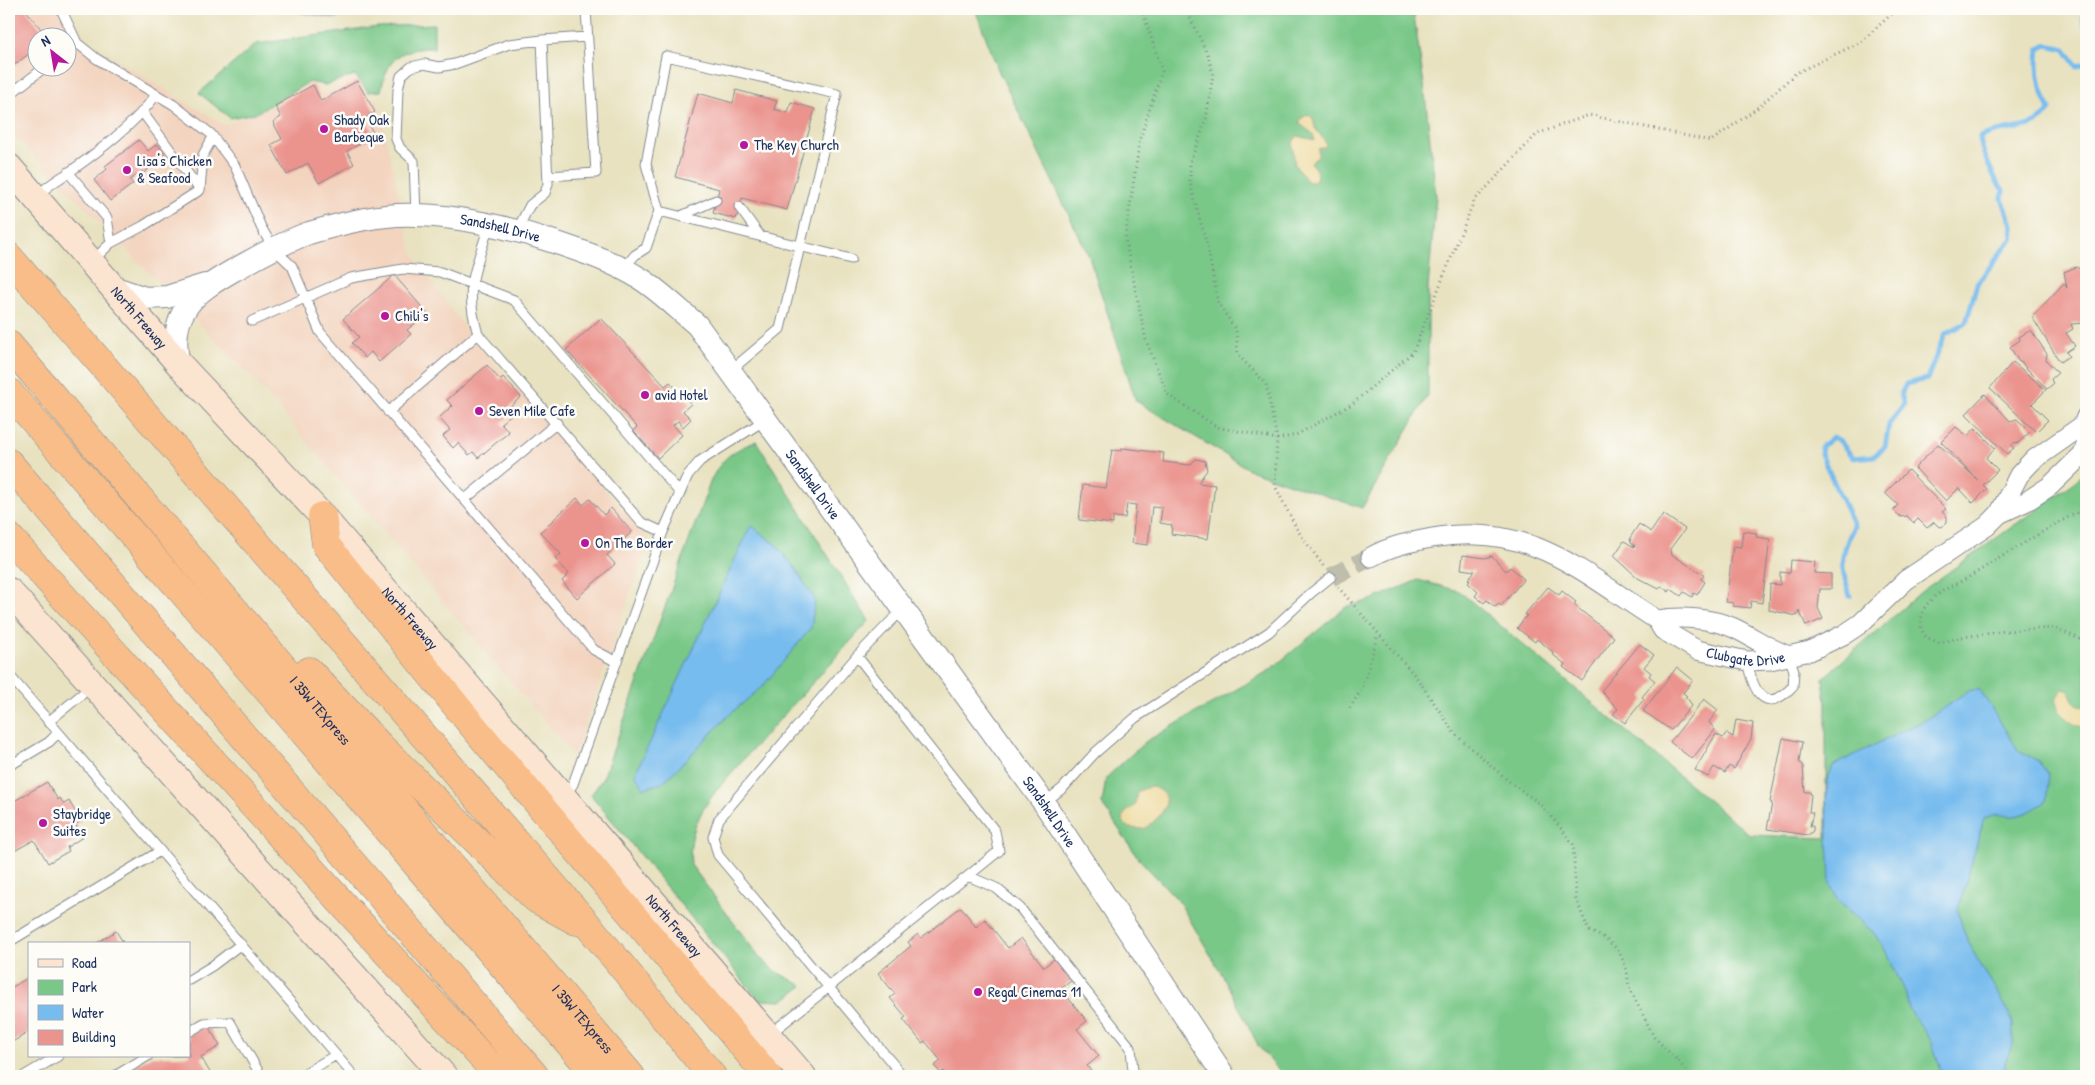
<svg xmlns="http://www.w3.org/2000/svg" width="2095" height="1085" font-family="'Patrick Hand',sans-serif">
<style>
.built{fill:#f3d4bf;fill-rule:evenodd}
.green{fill:#79c888;stroke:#4a7c73}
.sand{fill:#eeda9e;stroke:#84847e}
.water{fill:#77bcee;stroke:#4976a6}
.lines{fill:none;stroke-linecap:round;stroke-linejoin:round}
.stream{stroke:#77bcee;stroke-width:5}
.building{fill:#eb938d}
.minor-tunnel{stroke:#bfbeac;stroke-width:19;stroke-dasharray:19 9;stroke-linecap:butt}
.service-casing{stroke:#82888f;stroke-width:11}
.minor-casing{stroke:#82888f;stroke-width:21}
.tertiary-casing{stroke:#82888f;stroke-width:24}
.secondary-casing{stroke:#82888f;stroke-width:28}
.motorway-casing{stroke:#82888f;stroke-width:29}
.path{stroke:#82888f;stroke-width:3;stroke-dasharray:1 4;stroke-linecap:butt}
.service{stroke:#fff;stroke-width:9}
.minor{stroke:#fff;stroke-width:19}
.tertiary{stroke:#fff;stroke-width:22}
.secondary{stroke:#fce5d0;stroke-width:26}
.motorway{stroke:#f8bd89;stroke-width:28}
.poi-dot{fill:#b5179e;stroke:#fdfcf7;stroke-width:2}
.labels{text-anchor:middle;stroke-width:5;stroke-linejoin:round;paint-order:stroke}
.poi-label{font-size:15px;fill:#1b2f5e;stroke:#fdfcf7;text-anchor:start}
.street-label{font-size:15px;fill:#1b2f5e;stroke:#fdfcf7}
</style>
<rect width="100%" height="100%" fill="#fdfcf7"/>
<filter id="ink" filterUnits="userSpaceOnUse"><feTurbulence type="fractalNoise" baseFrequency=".02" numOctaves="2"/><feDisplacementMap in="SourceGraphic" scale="10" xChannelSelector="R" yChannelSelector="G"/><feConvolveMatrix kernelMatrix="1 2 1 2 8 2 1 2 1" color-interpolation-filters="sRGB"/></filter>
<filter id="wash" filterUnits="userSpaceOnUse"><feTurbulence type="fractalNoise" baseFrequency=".0096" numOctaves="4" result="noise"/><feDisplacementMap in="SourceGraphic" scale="20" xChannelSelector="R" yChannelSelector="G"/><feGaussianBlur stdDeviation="1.12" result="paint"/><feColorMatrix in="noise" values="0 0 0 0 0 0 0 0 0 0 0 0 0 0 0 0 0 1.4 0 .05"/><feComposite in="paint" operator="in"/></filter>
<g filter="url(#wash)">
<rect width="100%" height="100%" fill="#e8e2c0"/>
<path class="built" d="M9,9H69L86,41L224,125L265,110L310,83L322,94L356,78L369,96L377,99L412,252L437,290L479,346L649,540L574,756L258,384L9,130ZM38,38H68V68H38Z"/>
<path class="green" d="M975,9H1413L1424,85L1436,196L1428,288V395L1362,508L1252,471L1136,401L1089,256L999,72Z
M434,24V48C399,48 388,58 381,91L368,92L355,75L325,85L309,82L256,113L230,118L199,93L256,44L378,27Z
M756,441L869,621L741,762C714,793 686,820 691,865L759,957L775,971L803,986L782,1001L759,1000L591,795L603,778L711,480C723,457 731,452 756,441Z
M2086,471V1076H1284L1259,1047L1223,976L1178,900L1139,859L1102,804L1106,778L1145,742L1270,670L1346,607L1371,600L1418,580L1459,591L1750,835L1826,838V703L1823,678L1922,591L2075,482Z"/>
<path class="sand" d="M1307,114L1313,118L1315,128L1326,143L1325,147L1318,149V156L1311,163L1316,170L1317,177L1314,181L1308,182L1295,165L1292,144L1297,136L1315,140L1313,134L1300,124V120Z
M2064,689L2069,691C2074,702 2073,704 2086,707V726L2084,727C2068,726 2044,701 2064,689Z
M1150,786C1181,797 1160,818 1144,829L1129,828L1123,822L1124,814L1135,805L1137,792Z"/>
<path class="water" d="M278,9H385L334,18Z
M751,525L776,545L795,568L815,600L811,628L763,686L728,716L684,762L662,783L644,788L635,774Z
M1971,690H1980L2018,750L2038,761L2049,775L2046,802C2037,807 2024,816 2014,816C1999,817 2001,810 1984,819L1958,910L1963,930L1977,959L2000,996L2013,1022V1045L2005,1062V1076H1943L1931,1040L1909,1009L1905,991L1885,950L1873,932L1838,901L1830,883L1826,796L1828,775L1834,765L1925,720Z"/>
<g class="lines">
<path class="stream" d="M2086,13L2083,17L2086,27
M1850,596C1840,563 1839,558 1854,526L1821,454L1822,446L1833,437L1840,441L1853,458L1874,456L1885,447L1889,424L1904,405L1901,394L1906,384L1927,379L1945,334L1966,323L1977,284L2012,238L2013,227L2002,199L2003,190C1994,179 1981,151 1980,137C2005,125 2035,134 2050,109C2039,90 2036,71 2039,49L2047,45L2065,49L2077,66L2086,64"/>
</g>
<g id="blocks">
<path class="building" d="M18,9H25L48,38H38V47L9,69V16Z
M357,81L375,112L365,118L375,136L347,151L354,164L319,183L308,163L287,175L271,145L282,139L273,122L281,117L275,106L313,85L321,101Z
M736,90L777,101L774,109L788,113L791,102L815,109L787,210L742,198L736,219L713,213L719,189L675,177L698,93L733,103Z
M139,140L148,151L157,144L165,154L144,173L142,171L130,180L133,184L110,201L94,180L107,169L105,166Z
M2076,267L2086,272V320L2084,323L2071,324L2073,329L2066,333L2075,346L2066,352L2069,356L2060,362L2032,317L2064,283L2067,288L2064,272Z
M394,275L427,313L407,330L411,334L379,362L371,352L365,358L352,343L359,337L343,319Z
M601,318L665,386L670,382L691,404L683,411L691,419L683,427L678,421L673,425L682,435L658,458L633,431L637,427L566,350Z
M2031,330L2047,354L2046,360L2058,373L2051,379L2053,384L2047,389L2025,367L2021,361L2019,362L2010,347L2020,340L2019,337Z
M2013,362L2046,390L2032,404L2048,420L2036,432L1990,388Z
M487,365L500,380L503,377L521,397L508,408L513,413L501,423L509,432L478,458L473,452L469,455L458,443L453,448L443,436L450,430L439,418L452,406L447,400Z
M1985,394L2010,421L2017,419L2030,432L2017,444L2015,442L2011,446L2014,448L2007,454L1966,414Z
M1956,427L1968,436L1975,428L1995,448L1986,458L1998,470L1983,485L1987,489L1973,503L1959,488L1946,501L1915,468L1938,444L1978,480L1941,442Z
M1122,448L1164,453L1163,462L1190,465L1196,459L1205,461L1207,470L1198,483L1215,485L1208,539L1171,534L1172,525L1160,523L1162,508L1152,507L1148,545L1132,543L1136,505L1127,504L1125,518L1113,517V524L1079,520L1083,485L1106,488L1112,450L1122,451Z
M1908,470L1946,509L1942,512L1947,517V522L1943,526L1939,527L1934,522L1927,528L1918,519L1914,523L1907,516L1901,517L1893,510L1898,505L1885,493Z
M577,498L583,505L590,499L604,515L611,508L632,532L607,555L615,564L577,598L562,581L569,574L555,559L561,554L540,532Z
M1663,514L1685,529L1670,549L1671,554L1704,575L1701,579L1705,582L1697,595L1694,593L1692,597L1684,592L1681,596L1671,589L1669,592L1661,586L1659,589L1638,578L1614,556L1624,541L1634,547L1635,546L1631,543L1630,538L1639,524L1651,532Z
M1743,531L1757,533L1756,537L1770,539L1762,603L1751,601L1750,608L1733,606V603L1726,602L1733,546L1741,547Z
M1463,555L1485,558L1492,556L1506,571L1510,567L1524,579L1501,606L1499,604L1495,607L1487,600L1484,603L1475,596L1478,592L1468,583L1470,581L1468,579L1475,571L1461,569Z
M1791,560L1815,562L1814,573L1831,574V589H1820L1818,608L1823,619L1806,626L1799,610L1797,616L1769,610L1770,584L1780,585V572L1790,573Z
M1548,587L1559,595L1562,591L1576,602L1574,605L1614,637L1582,681L1563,667L1565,664L1552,654L1553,652L1537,639L1535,642L1517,628L1527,615L1525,614Z
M1640,644L1654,655L1644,667L1651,673L1649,676L1655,681L1642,697L1644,699L1625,723L1613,714L1618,709L1601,691Z
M1677,667L1693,680L1683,693L1687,696L1684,699L1687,698L1692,705L1671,730L1643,711Z
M1704,699L1718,710L1709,722L1715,730L1692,759L1670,742Z
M1736,720L1753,723L1751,739L1734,769L1729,766L1725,773L1714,767L1708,777L1695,770L1716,734L1723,738L1726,733L1733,737Z
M1783,738L1802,742L1799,762L1803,766L1805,792H1810L1811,795L1809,812L1813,813L1810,826H1813V831L1808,835L1767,829L1772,803L1770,802Z
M47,782L58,800L60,798L64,804L69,801L81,821L75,824L83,837L67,847L69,851L48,863L34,840L9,854V804Z
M961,907L976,927L985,919L1008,948L1021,938L1044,967L1055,958L1072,980L1061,989L1087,1021L1077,1029L1099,1056L1087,1066L1095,1076H947L943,1071L941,1073L934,1066L941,1061L925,1041L922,1043L903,1019L906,1017L890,998L895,994L878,973L911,946L908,942L918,934L921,938Z
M116,931L124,944H95Z
M29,977V1032L9,1044V989Z
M207,1024L220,1046L201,1057L212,1076H118L152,1056H189V1035Z"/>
</g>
</g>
<g filter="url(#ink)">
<use href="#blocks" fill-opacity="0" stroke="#82888f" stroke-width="1"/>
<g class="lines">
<path class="minor-tunnel" d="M1331,577L1371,557"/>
<g class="service-casing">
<path id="service" d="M61,9L77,43L97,59L174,105L211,134L235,166L261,227L273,248L292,266L320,332L594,650L617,662
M542,40L587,37
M68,49L77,43
M9,95L44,68
M143,113L200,190
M68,172L107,218L111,243
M548,176L596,173L586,9
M37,197C46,186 56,181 68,173C99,151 133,126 156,95
M739,207L760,236
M416,215L414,161L400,148L396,139L398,90L401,76L411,67L424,64L439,67L455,64L509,44L542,40L548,184L545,193L530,205L517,230
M681,216L716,200
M489,225C476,271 463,285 478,334L641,522L663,532
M92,261L111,243L143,226L200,190L203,155L213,137
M624,268L635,255L646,248L659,211
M252,321L351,278L403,269L440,272L514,300L680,493
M730,371L780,329L837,94L666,56L646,164L659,211L851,259
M388,412L478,334
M464,500L557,423
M902,610L857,656L719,819L713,837L718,855L903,1076
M857,656L995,831L999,851L968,876
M1747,661C1753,690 1764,717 1793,686L1794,671L1789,656
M9,675L354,1076
M48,722L92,686
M9,766L49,742L58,733
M565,796L573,784L663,532L688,475L700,461L765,420
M1044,803L1063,788L1095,753L1135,718L1269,632L1311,593L1331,577
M9,942L160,851
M189,980L212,966L241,944
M189,1032L204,1023L230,1022L261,1076
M770,1034L968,876L996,888L1020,908L1131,1048L1133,1072L1131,1076
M24,1076L58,1056
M115,1076L148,1056
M300,1076L336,1055"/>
</g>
<g class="minor-casing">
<g id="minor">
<path d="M1999,514L2019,475L2032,461L2083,425L2086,417"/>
<path id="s1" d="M1371,557C1390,546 1410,542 1432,538C1530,521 1580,571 1657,620L1663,630L1697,650L1747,661L1770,660L1810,651L1845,634L1860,624L1906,580L1987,526L1999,514L2027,501L2050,486L2083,454L2086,445"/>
<path d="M1657,620C1681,616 1711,618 1734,628C1753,637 1769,649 1789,656"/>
</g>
</g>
<g class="tertiary-casing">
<g id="tertiary">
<path d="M115,288L145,298L167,297L205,285"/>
<path id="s2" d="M179,364C167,313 194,293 234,270C258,257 283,242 309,233C343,223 382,213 417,215C459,216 511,228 551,241C581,251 614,262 641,279C661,292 679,310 697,325L1044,803L1224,1076"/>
</g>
</g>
<g class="secondary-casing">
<g id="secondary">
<path id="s3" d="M9,167L179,364L322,516L803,1076"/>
<path d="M9,591L444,1076"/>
</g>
</g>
<g class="motorway-casing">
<g id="motorway">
<path d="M9,257L592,930L712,1076"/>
<path id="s4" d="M9,345L631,1076"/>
<path d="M9,392L272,695L597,1076"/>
<path d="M9,463L535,1076"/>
<path d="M322,516L326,545L462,713L768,1076"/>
<path d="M9,537L499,1076"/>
<path d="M309,671L379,745L536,899L576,921"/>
</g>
</g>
<path class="path" d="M1142,9L1162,71L1140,139L1125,239L1146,340L1167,394L1217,427L1277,439L1296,435L1352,404L1413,352L1474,201L1537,134L1589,115L1711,141L1756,109L1796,73L1861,42L1897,9
M1186,9L1208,55L1213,74L1206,120L1190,162V183L1208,249L1218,303L1236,330L1238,355L1266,384L1277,439L1275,486L1298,531L1324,567
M2086,508C2046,528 2008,553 1969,577C1954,586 1936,591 1925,607C1921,614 1921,621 1921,629L1926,637L1939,643L1963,637L2006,631L2055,628L2082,640L2086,647
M1338,587L1417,678L1455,734L1511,783L1539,803L1556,822L1573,844L1576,899L1589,931L1605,938L1619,951L1627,970L1629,987L1654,1037L1679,1062L1690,1076
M1350,708L1363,687L1378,634"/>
<use href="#service" class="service"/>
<use href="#minor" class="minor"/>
<use href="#tertiary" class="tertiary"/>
<use href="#secondary" class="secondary"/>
<use href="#motorway" class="motorway"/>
</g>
</g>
<g class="poi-dot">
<circle cx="324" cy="129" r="5"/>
<circle cx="744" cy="145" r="5"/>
<circle cx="127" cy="170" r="5"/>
<circle cx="385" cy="316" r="5"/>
<circle cx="645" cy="395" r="5"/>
<circle cx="479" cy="411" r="5"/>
<circle cx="585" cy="543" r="5"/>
<circle cx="43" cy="823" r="5"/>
<circle cx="978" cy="992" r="5"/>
</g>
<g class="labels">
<g class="poi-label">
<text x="334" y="125">Shady Oak<tspan x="334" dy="17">Barbeque</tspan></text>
<text x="754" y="150">The Key Church</text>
<text x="137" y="166">Lisa's Chicken<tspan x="137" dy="17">&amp; Seafood</tspan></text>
<text x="395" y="321">Chili's</text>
<text x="655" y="400">avid Hotel</text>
<text x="489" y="416">Seven Mile Cafe</text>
<text x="595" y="548">On The Border</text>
<text x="53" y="819">Staybridge<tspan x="53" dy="17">Suites</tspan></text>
<text x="988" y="997">Regal Cinemas 11</text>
</g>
<g class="street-label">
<text dy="5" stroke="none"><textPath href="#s2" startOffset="398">Sandshell Drive</textPath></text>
<text dy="5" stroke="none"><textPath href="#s3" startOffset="199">North Freeway</textPath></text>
<text dy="5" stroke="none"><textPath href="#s2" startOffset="818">Sandshell Drive</textPath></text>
<text dy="5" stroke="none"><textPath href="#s3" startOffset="604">North Freeway</textPath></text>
<text dy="5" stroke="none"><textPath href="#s1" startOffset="412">Clubgate Drive</textPath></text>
<text dy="5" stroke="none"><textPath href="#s4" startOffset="480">I 35W TEXpress</textPath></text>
<text dy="5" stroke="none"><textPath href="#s2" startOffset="1222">Sandshell Drive</textPath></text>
<text dy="5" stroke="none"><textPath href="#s3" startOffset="1009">North Freeway</textPath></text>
<text dy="5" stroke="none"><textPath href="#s4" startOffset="885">I 35W TEXpress</textPath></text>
</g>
</g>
<rect width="2095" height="1085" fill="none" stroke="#fdfcf7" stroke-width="30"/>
<rect x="28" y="942" width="162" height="115" fill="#fdfcf7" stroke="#a3aaba"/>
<rect x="38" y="959" width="25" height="8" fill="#fce5d0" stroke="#a3aaba"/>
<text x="72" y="968" font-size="15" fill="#1b2f5e">Road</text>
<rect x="38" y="980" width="25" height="15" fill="#79c888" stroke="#a3aaba"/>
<text x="72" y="992" font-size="15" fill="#1b2f5e">Park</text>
<rect x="38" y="1005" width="25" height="15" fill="#77bcee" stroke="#a3aaba"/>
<text x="72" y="1018" font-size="15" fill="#1b2f5e">Water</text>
<rect x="38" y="1030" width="25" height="15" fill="#eb938d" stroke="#a3aaba"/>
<text x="72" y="1042" font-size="15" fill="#1b2f5e">Building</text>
<g transform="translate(52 52) rotate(329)"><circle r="24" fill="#fdfcf7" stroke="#a3aaba"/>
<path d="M0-4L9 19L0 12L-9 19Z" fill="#b5179e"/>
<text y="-8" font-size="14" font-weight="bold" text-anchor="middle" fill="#1b2f5e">N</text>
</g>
</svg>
